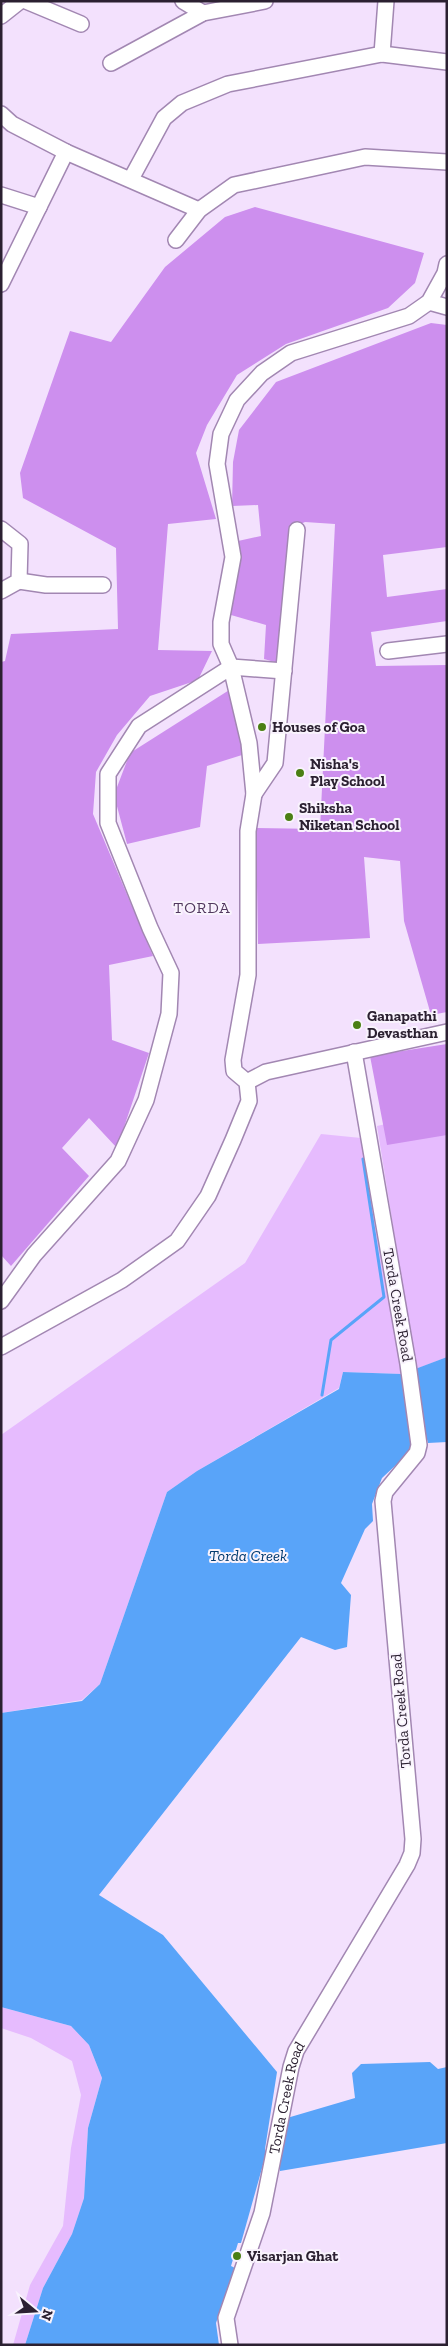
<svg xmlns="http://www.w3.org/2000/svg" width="448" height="2346" font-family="'Zilla Slab',serif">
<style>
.green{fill:#e6bbfe}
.forest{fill:#cd8fee}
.water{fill:#59a4f9}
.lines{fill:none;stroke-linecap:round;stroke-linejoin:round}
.stream{stroke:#59a4f9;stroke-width:3}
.minor-casing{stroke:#a287b2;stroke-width:18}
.minor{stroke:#fff;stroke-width:15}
.poi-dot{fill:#4b7f14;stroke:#f9f3fd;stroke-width:2}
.labels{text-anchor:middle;stroke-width:4;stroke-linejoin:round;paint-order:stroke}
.poi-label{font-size:15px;font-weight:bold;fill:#2b2031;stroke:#f9f3fd;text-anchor:start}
.street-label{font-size:15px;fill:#2b2031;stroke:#f9f3fd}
.neighbourhood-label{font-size:16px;letter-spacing:1px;fill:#52395f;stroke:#f9f3fd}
.water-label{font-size:16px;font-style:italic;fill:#023a6f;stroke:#f9f3fd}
</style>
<rect width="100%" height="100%" fill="#f3e1fd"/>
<path class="green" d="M442,1111L447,1113V1357L416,1369L377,1126Z
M321,1134L361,1138L402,1374L343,1372L339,1388L197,1471L167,1492L100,1684L82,1700L1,1713V1435L245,1263Z
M1,2007L71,2026L89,2045L102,2078L88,2128L84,2198L72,2234L43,2288L25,2345H13L30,2285L63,2226L71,2148L81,2095L72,2061L31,2038L1,2028Z"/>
<path class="forest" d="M255,207L424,253L415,283L388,308L286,344L237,375L207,425L196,453L216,519L168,524L158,650L212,651L198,680L150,696L117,735L96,772L93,814L153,956L109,965L112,1040L149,1053L117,1148L89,1118L62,1148L89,1176L11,1266L1,1255V662L5,661L11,634L118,629L116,548L23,498L20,473L70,331L111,342L165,267L225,217Z
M431,323L447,325V547L383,555L387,597L447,589V621L371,632L376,666L447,665V1012L431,1015L404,921L400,861L364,857L370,938L258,944L256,828L320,829L335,524L305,522L289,529L278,663L264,659L266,625L231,615L237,571L238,541L261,536L258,505L232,506L233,462L239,430L276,382Z
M234,687L243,743L242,755L207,766L200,827L127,844L114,795L130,753Z
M447,1044V1135L387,1145L370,1056Z"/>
<path class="water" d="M447,1357V1442L428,1443L421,1417L411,1451L382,1478L372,1504L373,1521L365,1529L341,1583L351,1595L347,1647L335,1650L301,1637L99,1895L163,1935L277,2072L265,2149L266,2152L281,2153L287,2118L355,2098L352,2073L361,2064L430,2062L438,2069L447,2067V2143L280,2171L279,2163L264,2161L241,2243H238L231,2266L235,2268L216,2323L219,2345H25L43,2288L72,2234L84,2198L88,2128L102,2078L89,2045L71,2026L1,2007V1713L82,1701L100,1684L167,1492L197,1471L339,1389L343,1372L402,1374Z"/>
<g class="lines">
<path class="stream" d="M322,1395L331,1340L384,1297L363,1159"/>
<g class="minor-casing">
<g id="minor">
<path d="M26,1L81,24"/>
<path d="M183,1L203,13"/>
<path d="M1,16L20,1"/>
<path d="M382,54L386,1"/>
<path d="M111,63L203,13L265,1"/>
<path d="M1,114L12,124L66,152L1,284"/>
<path d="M66,152L199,210"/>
<path d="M131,179L164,118L182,103L228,84L382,54L447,62"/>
<path d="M1,195L39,207"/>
<path d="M176,240L199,210L234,185L365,157L447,162"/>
<path d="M429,302L447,307"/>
<path d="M1,529L20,544L19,581L1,591"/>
<path d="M19,581L46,585H103"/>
<path d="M388,651L447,644"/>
<path d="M254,794L275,763L297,530"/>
<path d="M247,1082L266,1072L447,1032"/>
<path d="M1,1301L34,1255L118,1161L146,1100L169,1014L171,973L150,928L108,823V774L139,726L231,667L284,671"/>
<path d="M1,1347L122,1280L177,1241L208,1196L233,1140L249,1101L247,1082L234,1071L233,1060L248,975V831L254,794L249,743L231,667L221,644V622L233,557L217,464L221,434L237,400L262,373L291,353L409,316L429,302L445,273L447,264"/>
<path id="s1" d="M230,2345L226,2318L262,2213L291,2067L296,2051L407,1865L412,1853L413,1839L383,1501L385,1492L417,1453L419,1445L408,1364L354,1052"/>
</g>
</g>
<use href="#minor" class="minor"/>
</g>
<g class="poi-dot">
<circle cx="262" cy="727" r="5"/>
<circle cx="300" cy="773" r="5"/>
<circle cx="289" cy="817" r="5"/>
<circle cx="357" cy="1025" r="5"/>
<circle cx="237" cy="2256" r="5"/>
</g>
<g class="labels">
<g class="poi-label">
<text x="272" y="732">Houses of Goa</text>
<text x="310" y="769">Nisha's<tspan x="310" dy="17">Play School</tspan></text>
<text x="299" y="813">Shiksha<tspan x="299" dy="17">Niketan School</tspan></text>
<text x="367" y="1021">Ganapathi<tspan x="367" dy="17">Devasthan</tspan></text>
<text x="247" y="2261">Visarjan Ghat</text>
</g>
<g class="street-label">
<text transform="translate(398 1305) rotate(80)" y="5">Torda Creek Road</text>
<text transform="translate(401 1711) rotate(-95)" y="5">Torda Creek Road</text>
<text dy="5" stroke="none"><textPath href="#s1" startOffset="256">Torda Creek Road</textPath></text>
</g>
<g class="neighbourhood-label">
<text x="202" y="913">TORDA</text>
</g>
<g class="water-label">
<text x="248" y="1561">Torda Creek</text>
</g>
</g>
<rect width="448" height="2346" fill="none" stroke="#2b2031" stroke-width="5"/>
<g transform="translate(35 2311) rotate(108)" stroke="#f9f3fd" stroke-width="4" paint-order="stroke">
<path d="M0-4L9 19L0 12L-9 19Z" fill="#2b2031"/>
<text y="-8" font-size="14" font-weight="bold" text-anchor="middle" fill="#2b2031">N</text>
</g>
</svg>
